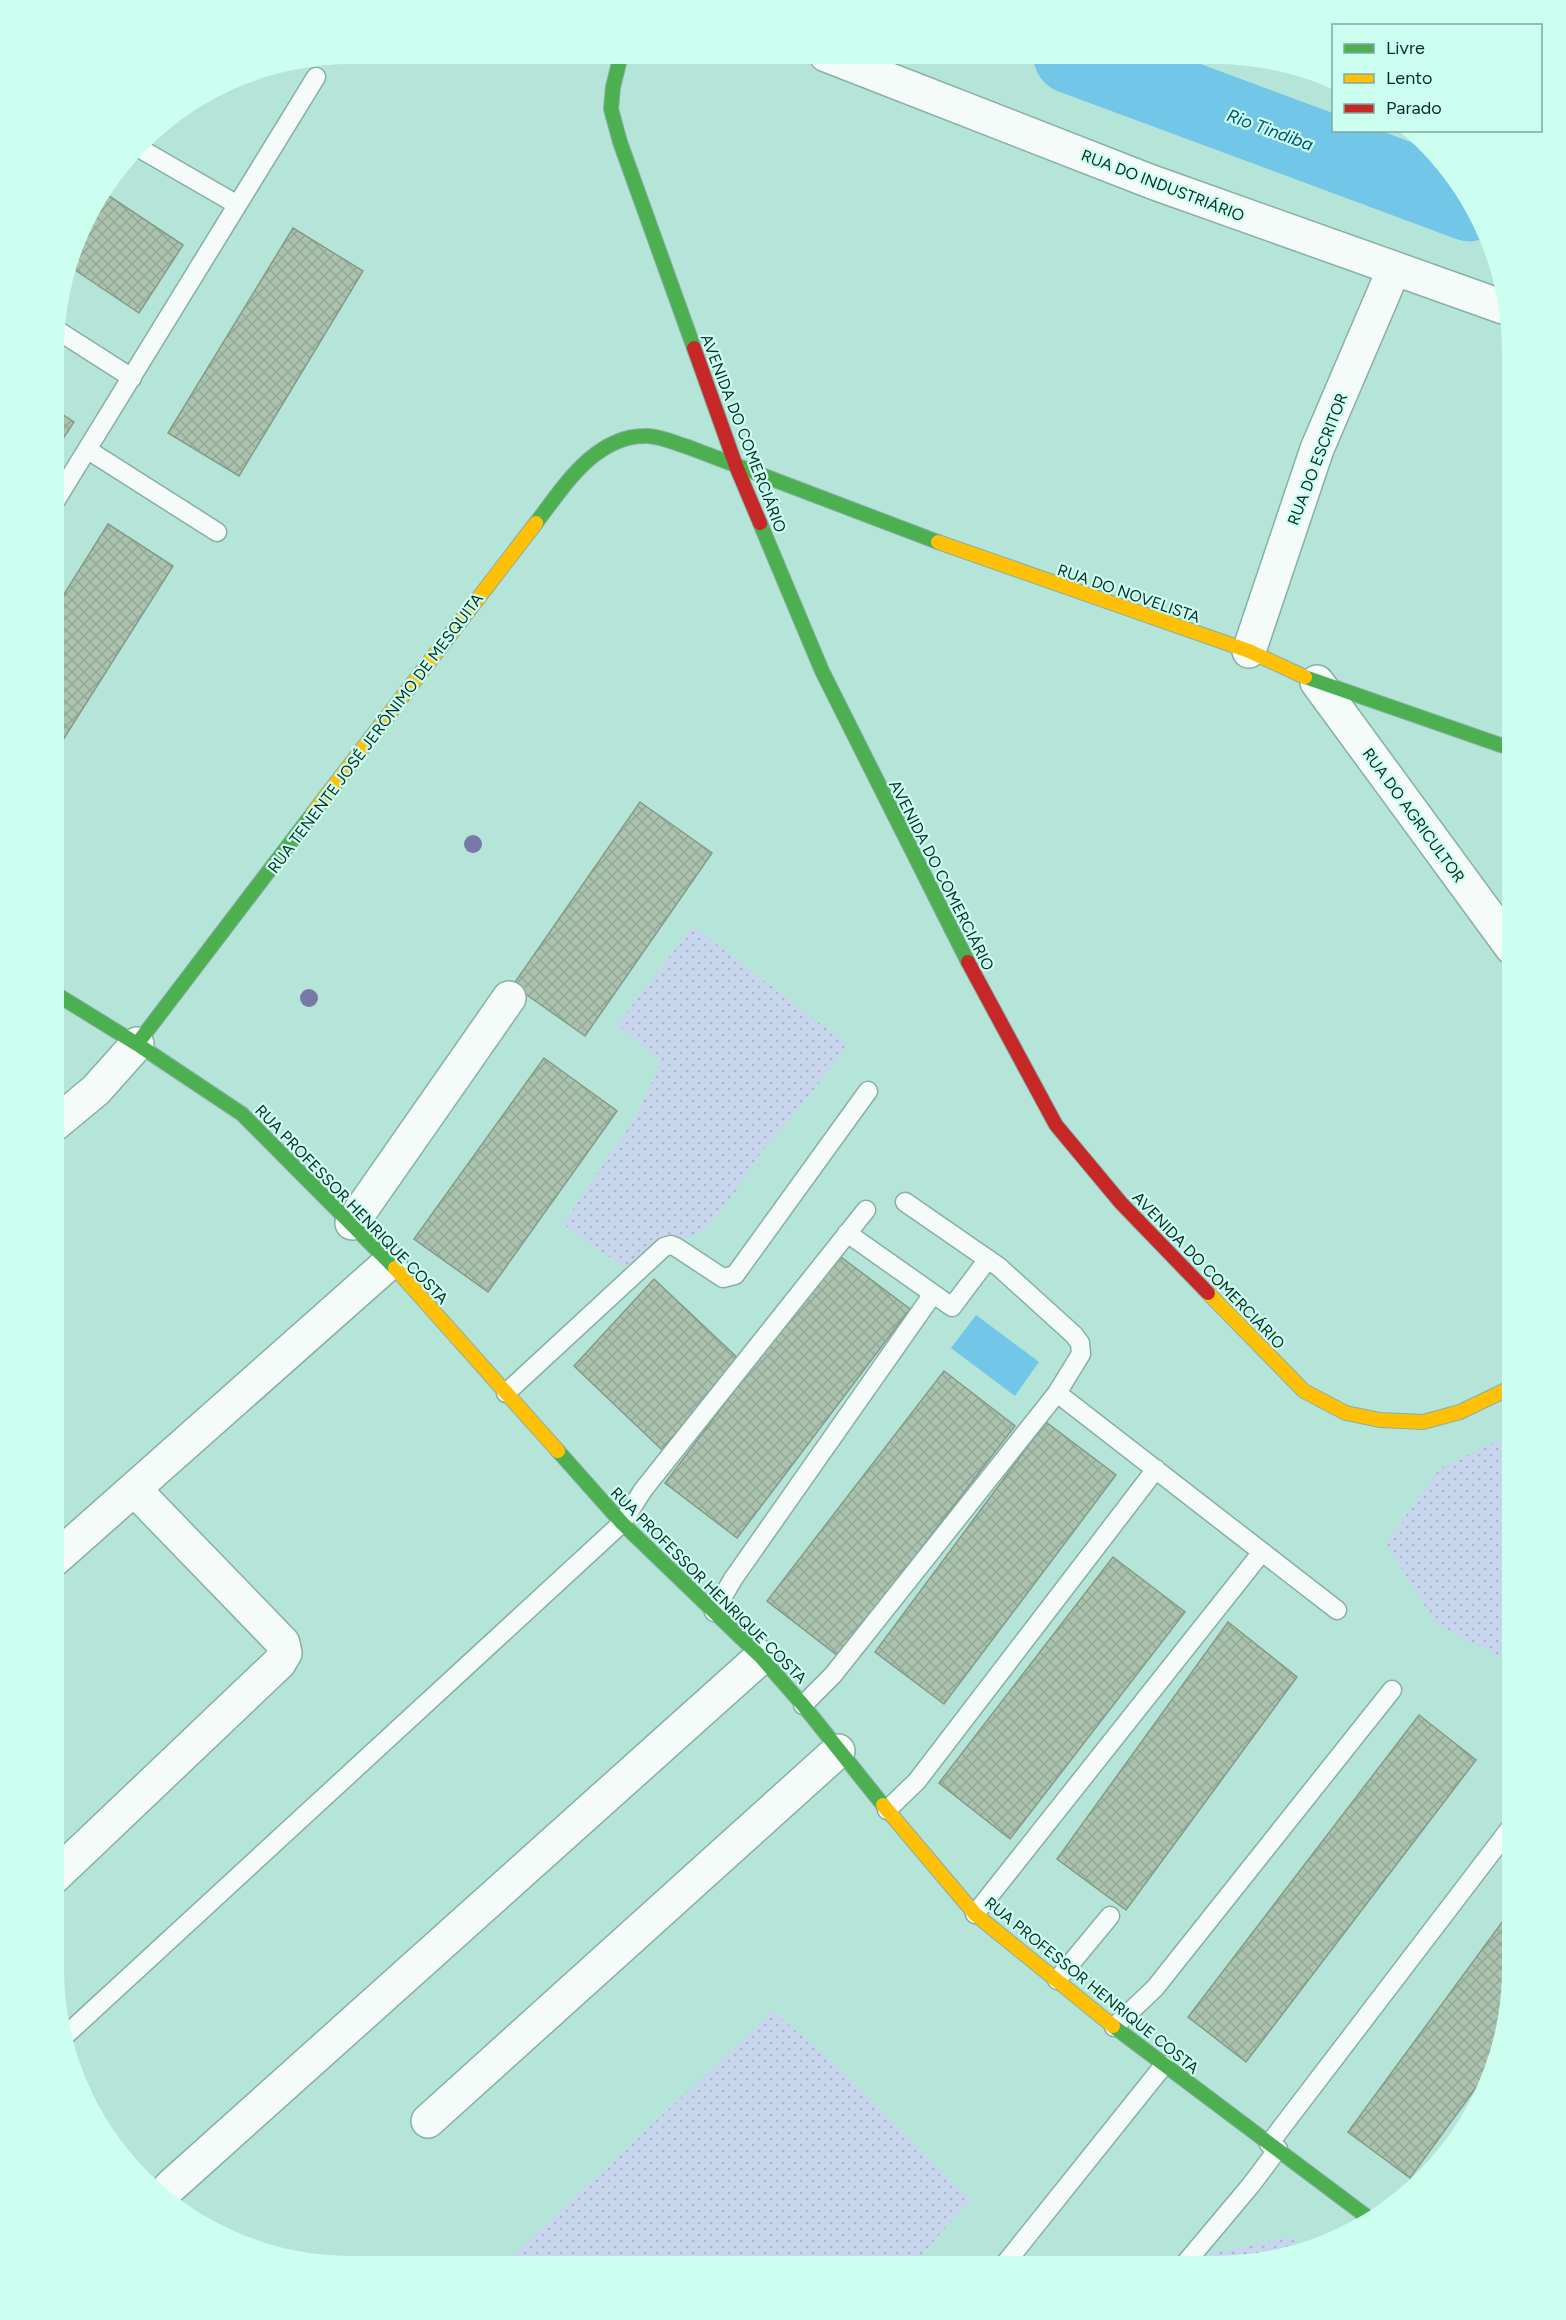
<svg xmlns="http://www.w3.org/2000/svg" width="1566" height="2320" font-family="Figtree,sans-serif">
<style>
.grass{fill:url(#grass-dots)}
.water{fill:#72c6e7}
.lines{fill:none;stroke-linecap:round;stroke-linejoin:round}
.river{stroke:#72c6e7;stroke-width:75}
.building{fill:url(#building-cross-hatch);stroke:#849b88;stroke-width:1.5}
.lane-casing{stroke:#88afa5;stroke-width:21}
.street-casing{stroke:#88afa5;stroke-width:36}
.fast-casing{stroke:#88afa5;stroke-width:16}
.slow-casing{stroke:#88afa5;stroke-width:16}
.jam-casing{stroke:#88afa5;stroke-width:16}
.lane{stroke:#f4fbf9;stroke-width:18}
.street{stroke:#f4fbf9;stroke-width:33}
.fast{stroke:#4caf50;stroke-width:14}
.slow{stroke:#ffc107;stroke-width:14}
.jam{stroke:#c62828;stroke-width:14}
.tree{fill:#7879a8}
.labels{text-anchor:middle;stroke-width:4.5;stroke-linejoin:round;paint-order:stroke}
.street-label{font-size:16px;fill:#072e26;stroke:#ccfff0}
.water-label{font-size:18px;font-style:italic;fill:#015477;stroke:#ccfff0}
</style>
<defs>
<pattern id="grass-dots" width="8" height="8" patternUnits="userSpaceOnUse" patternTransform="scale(1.5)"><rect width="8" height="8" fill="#c7d6ed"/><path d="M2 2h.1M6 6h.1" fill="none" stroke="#a9b8cb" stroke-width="1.8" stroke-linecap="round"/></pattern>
<pattern id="building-cross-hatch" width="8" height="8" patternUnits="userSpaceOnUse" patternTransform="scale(1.5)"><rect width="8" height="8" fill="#abc2af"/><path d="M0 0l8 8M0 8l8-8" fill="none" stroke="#92a796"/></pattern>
</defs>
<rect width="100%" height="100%" fill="#b5e5d8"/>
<path class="grass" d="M693,926L848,1045L809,1096L758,1157L730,1200L703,1230L623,1267L563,1224L637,1115L661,1061L617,1025Z
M1512,1433L1511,1661L1506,1660L1436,1624L1386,1544L1439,1469Z
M773,2011L840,2069L970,2200L913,2265L504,2264Z
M1289,2237L1305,2248L1214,2266H1158Z"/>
<path class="water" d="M976,1315L1039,1362L1015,1396L951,1348Z"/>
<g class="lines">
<path class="river" d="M1071,56L1470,204"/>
</g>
<path class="building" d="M103,192L183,245L139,313L72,268L94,203Z
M293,228L363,271L239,476L168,433Z
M56,410L74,422L56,449Z
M108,524L173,566L56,751V607Z
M640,802L712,853L585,1036L513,985Z
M544,1058L617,1111L488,1292L414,1239Z
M837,1254L910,1309L737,1538L665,1483Z
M654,1279L742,1362L661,1449L574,1366Z
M944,1371L1015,1426L838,1656L767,1601Z
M1046,1422L1116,1475L944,1704L875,1652Z
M1113,1557L1185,1612L1010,1839L939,1783Z
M1228,1622L1297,1677L1126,1910L1057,1859Z
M1419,1715L1476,1760L1246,2062L1188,2017Z
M1511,1910V1988L1497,2059L1410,2178L1348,2132Z"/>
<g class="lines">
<g class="lane-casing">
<path id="lane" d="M139,148L236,204
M57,330L132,378
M88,450L217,532
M56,500L316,77
M905,1202L999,1267L1074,1335L1080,1343L1081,1354L1057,1393
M847,1233L952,1307L988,1259
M506,1393L664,1247L671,1245L676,1247L723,1278L735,1275L868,1091
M714,1612L733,1579L933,1294
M803,1705L833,1675L1057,1393L1337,1610
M887,1810L917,1781L1156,1469
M975,1914L1262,1552
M1057,1980L1110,1916
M1114,2027L1155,1988L1392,1690
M67,2034L622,1523L643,1490L866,1210
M1269,2144L1511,1827
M1004,2265L1164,2065
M1183,2266L1251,2185L1278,2149"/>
</g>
<g class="street-casing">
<path id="street" d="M826,55L1152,182L1503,307
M1249,651L1317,449L1394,269
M1317,682L1512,948
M55,1124L96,1090L137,1044
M352,1223L509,998
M55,1559L390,1262
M54,1877L279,1663L285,1653L283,1643L134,1489
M428,2121L838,1751
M170,2187L761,1657"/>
</g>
<g class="fast-casing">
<path id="fast" d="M621,55L613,87L611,109L620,142L694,348
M536,523C564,486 596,434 648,436C662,437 675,443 688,447L938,542
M760,523L822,671L968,962
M1305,677L1512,749
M56,994L137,1044L242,1114L395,1268
M137,1044L313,813
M558,1451L622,1523L761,1657L803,1705L883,1805
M1113,2026L1370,2219"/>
</g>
<g class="slow-casing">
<path id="slow" d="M938,542L1249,651L1305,677
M313,813L536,523
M395,1268L558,1451
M1208,1293L1304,1391L1346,1413L1380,1420L1423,1422L1460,1412L1512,1387
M883,1805L975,1914L1113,2026"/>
</g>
<g class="jam-casing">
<path id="jam" d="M694,348L736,466L760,523
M968,962L1056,1125L1121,1203L1208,1293"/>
</g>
<use href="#lane" class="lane"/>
<use href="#street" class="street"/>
<use href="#fast" class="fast"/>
<use href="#slow" class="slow"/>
<use href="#jam" class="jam"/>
</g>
<g class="tree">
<circle cx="473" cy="844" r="9"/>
<circle cx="309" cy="998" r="9"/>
</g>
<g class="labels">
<g class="street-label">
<text transform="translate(1163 185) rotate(21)" y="6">RUA DO INDUSTRIÁRIO</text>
<text transform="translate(744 433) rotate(69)" y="6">AVENIDA DO COMERCIÁRIO</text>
<text transform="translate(1317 459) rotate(-69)" y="6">RUA DO ESCRITOR</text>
<text transform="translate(1129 593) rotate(19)" y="6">RUA DO NOVELISTA</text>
<text transform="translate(375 733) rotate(-53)" y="6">RUA TENENTE JOSÉ JERÔNIMO DE MESQUITA</text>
<text transform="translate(1414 815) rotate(54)" y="6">RUA DO AGRICULTOR</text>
<text transform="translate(942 875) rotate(63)" y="6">AVENIDA DO COMERCIÁRIO</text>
<text transform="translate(352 1204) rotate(46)" y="6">RUA PROFESSOR HENRIQUE COSTA</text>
<text transform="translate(1209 1270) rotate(46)" y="6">AVENIDA DO COMERCIÁRIO</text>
<text transform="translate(709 1585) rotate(45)" y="6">RUA PROFESSOR HENRIQUE COSTA</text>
<text transform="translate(1092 1985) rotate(39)" y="6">RUA PROFESSOR HENRIQUE COSTA</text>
</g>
<g class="water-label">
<text transform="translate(1270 130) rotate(20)" y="6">Rio Tindiba</text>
</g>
</g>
<path d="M0 0H1566V2320H0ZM351 64H1215A287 287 0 0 1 1502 351V1969A287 287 0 0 1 1215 2256H351A287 287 0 0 1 64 1969V351A287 287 0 0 1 351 64Z" fill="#ccfff0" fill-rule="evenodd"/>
<rect x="1332" y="24" width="210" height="108" fill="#ccfff0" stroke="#7dab9f" stroke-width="1.5"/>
<rect x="1344" y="44" width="30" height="9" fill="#4caf50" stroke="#7dab9f" stroke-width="1.5"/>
<text x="1386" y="54" font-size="18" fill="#072e26">Livre</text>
<rect x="1344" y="74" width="30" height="9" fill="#ffc107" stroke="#7dab9f" stroke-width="1.5"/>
<text x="1386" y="84" font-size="18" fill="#072e26">Lento</text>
<rect x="1344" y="104" width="30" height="9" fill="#c62828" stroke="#7dab9f" stroke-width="1.5"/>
<text x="1386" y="114" font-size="18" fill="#072e26">Parado</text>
</svg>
